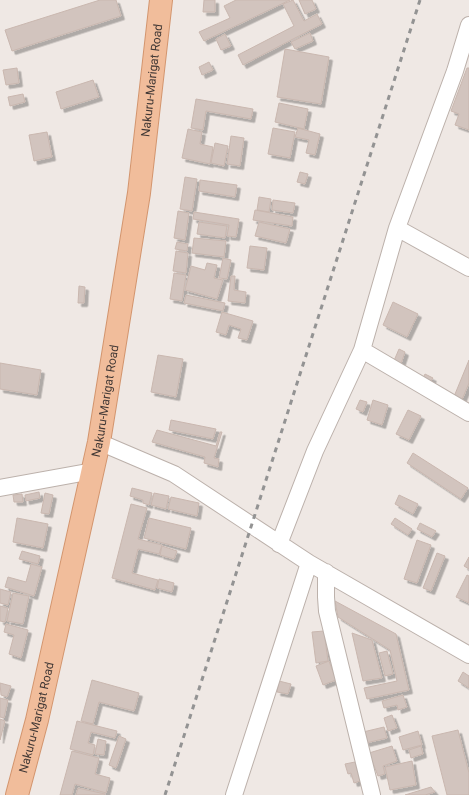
<svg xmlns="http://www.w3.org/2000/svg" width="469" height="795" font-family="Roboto,sans-serif">
<style>
.building{fill:#d2c4be;stroke:#c9b7af;filter:url(#shadow)}
.lines{fill:none;stroke-linecap:round;stroke-linejoin:round}
.minor-casing{stroke:#bcb1ab;stroke-width:18}
.primary-casing{stroke:#d3956e;stroke-width:24}
.minor{stroke:#fff;stroke-width:16}
.primary{stroke:#f1bd9b;stroke-width:22}
.rail{stroke:#939393;stroke-width:3;stroke-dasharray:5 5;stroke-linecap:butt}
.labels{text-anchor:middle;stroke-width:3;stroke-linejoin:round;paint-order:stroke}
.street-label{font-size:12px;fill:#413835;stroke:#fff}
</style>
<defs>
<filter id="shadow"><feDropShadow dx="3.5" dy="3.5" stdDeviation="0" flood-color="#0004"/></filter>
</defs>
<rect width="100%" height="100%" fill="#efe8e4"/>
<path class="building" d="M100,0H116L121,16L12,51L5,30Z
M204,0H215V12H203Z
M236,0H290L204,41L199,32L230,18L224,6Z
M293,0L304,21L317,14L322,24L243,65L238,55L294,26L283,4Z
M299,0H312L316,9L305,14Z
M310,33L313,41L295,49L291,42Z
M225,34L231,46L221,50L216,39Z
M285,49L329,57L321,104L277,97Z
M209,62L213,70L202,75L199,67Z
M17,68L19,83L6,85L3,70Z
M467,68H469V130L455,125L459,114L451,111Z
M93,80L99,97L61,109L56,92Z
M23,94L25,102L10,106L8,97Z
M196,99L253,109L251,119L206,111L203,130L191,128Z
M279,103L308,109L304,129L275,122Z
M273,128L295,132L290,158L268,154Z
M298,128L320,134L315,155L306,153L309,140L295,137Z
M188,129L202,132L200,144L213,147L210,164L182,158Z
M47,132L52,157L34,161L29,135Z
M231,136L244,138L240,166L227,164Z
M215,143L228,146L224,166L211,163Z
M300,172L308,174L305,184L297,182Z
M185,177L197,179L192,211L180,209Z
M200,180L237,185L235,197L199,191Z
M259,197L271,199L269,212L257,210Z
M273,200L295,203L293,213L272,210Z
M255,210L293,217L292,226L253,220Z
M178,211L189,213L185,240L174,238Z
M194,212L239,219L236,237L227,236L229,225L193,219Z
M199,222L227,226L225,238L197,234Z
M259,222L290,229L286,243L255,236Z
M194,238L226,241L224,257L192,253Z
M177,242L188,244L187,251L175,249Z
M250,246L267,248L264,270L247,268Z
M176,251L188,253L186,273L173,271Z
M223,258L231,260L227,279L219,278Z
M207,263L217,265L214,278L223,280L217,299L185,290L191,266L205,270Z
M174,273L186,275L182,301L170,299Z
M231,276H235L234,290L246,292L245,303L228,301Z
M79,286L85,287L84,303H78Z
M186,295L225,303L223,311L184,303Z
M393,302L418,314L407,337L383,325Z
M222,312L253,321L247,340L238,338L241,329L229,325L226,335L216,332Z
M399,349L405,352L400,367L393,363Z
M158,355L183,359L176,397L151,392Z
M469,360V383L461,402L453,399Z
M0,363L41,370L37,395L0,389Z
M425,374L433,378L429,384L422,380Z
M360,400L367,402L363,412L356,409Z
M373,400L388,405L382,425L367,420Z
M408,410L421,416L409,440L396,434Z
M171,420L216,429L213,439L169,430Z
M157,430L216,446L220,432H222L214,458L219,459L218,467L204,463L205,457L152,442Z
M413,453L468,488L461,499L407,463Z
M132,488L152,493L149,505L143,503V500L130,496Z
M39,492L40,498L26,501L25,495Z
M45,493L53,495L49,514L41,513Z
M154,493L169,496L166,509L151,505Z
M22,494L23,502H14L13,495Z
M399,495L418,504L413,514L395,504Z
M171,497L199,503L197,516L168,509Z
M131,504L147,508L138,539L162,545L159,554L138,549L132,573L158,580L155,590L112,578Z
M17,518L48,524L43,548L13,542Z
M149,518L191,528L186,549L144,538Z
M395,518L412,529L408,535L391,524Z
M420,523L436,531L432,537L417,529Z
M417,540L431,545L417,583L404,579Z
M162,546L177,551L174,559L160,555Z
M22,551L40,556L38,564L19,559Z
M437,553L445,556L431,591L423,588Z
M469,557V569L464,566Z
M31,564L42,567L34,596L5,587L8,577L26,582Z
M467,575L469,576V603L456,597Z
M159,579L174,583L172,592L157,588Z
M0,589L11,592L8,605L0,603Z
M13,593L29,596L23,624L7,621Z
M335,601L396,634L409,690L367,699L364,688L397,681L390,650L338,617Z
M0,606L8,608L5,622L0,621Z
M6,624L28,630L21,658L9,654L14,635L4,632Z
M324,631L328,661L316,663L312,632Z
M352,633L372,640L382,678L363,681Z
M387,651L393,674L385,676L379,653Z
M329,661L336,680L323,685L316,666Z
M463,672L469,676V688L458,681Z
M92,680L139,693L134,711L99,702L93,724L81,721Z
M279,681L291,684L288,694L277,692Z
M0,683L11,686L7,697L1,695Z
M403,695L407,707L398,710L397,705L384,708L382,701Z
M0,698L8,700L4,718L0,717Z
M392,715L397,728L388,731L384,718Z
M0,719L5,721L0,740Z
M77,721L117,731L115,738L91,732L88,743L95,745L93,755L70,749Z
M384,727L387,738L366,743L363,732Z
M458,730L469,773V795H447L432,736Z
M418,731L422,745L403,750L399,737Z
M119,736L126,739L116,768L109,765Z
M98,739L106,741L104,755L95,754Z
M392,746L397,761L383,766L385,774L378,776L369,753Z
M421,746L423,754L411,758L409,750Z
M72,751L99,758L95,774L110,778L106,793L75,784L72,795H60Z
M412,761L416,785L390,790L385,767Z
M355,762L360,781L354,783L351,773L348,774L345,764Z
M431,787L435,792L425,795H405Z
M78,788L105,794V795H76Z"/>
<g class="lines">
<g class="minor-casing">
<path id="minor" d="M397,228L469,268
M362,350L469,413
M99,442L174,474L309,563L469,655
M0,488L93,471
M279,544L315,451L362,350L397,228L455,71L469,25
M326,572V597L327,611L372,795
M234,795L309,563"/>
</g>
<g class="primary-casing">
<g id="primary">
<path id="s1" d="M17,795L37,720L99,442L139,193L161,0"/>
</g>
</g>
<use href="#minor" class="minor"/>
<use href="#primary" class="primary"/>
<path class="rail" d="M165,795L420,0"/>
</g>
<g class="labels">
<g class="street-label">
<text dy="4" stroke="none"><textPath href="#s1" startOffset="728">Nakuru-Marigat Road</textPath></text>
<text dy="4" stroke="none"><textPath href="#s1" startOffset="404">Nakuru-Marigat Road</textPath></text>
<text dy="4" stroke="none"><textPath href="#s1" startOffset="80">Nakuru-Marigat Road</textPath></text>
</g>
</g>
</svg>
